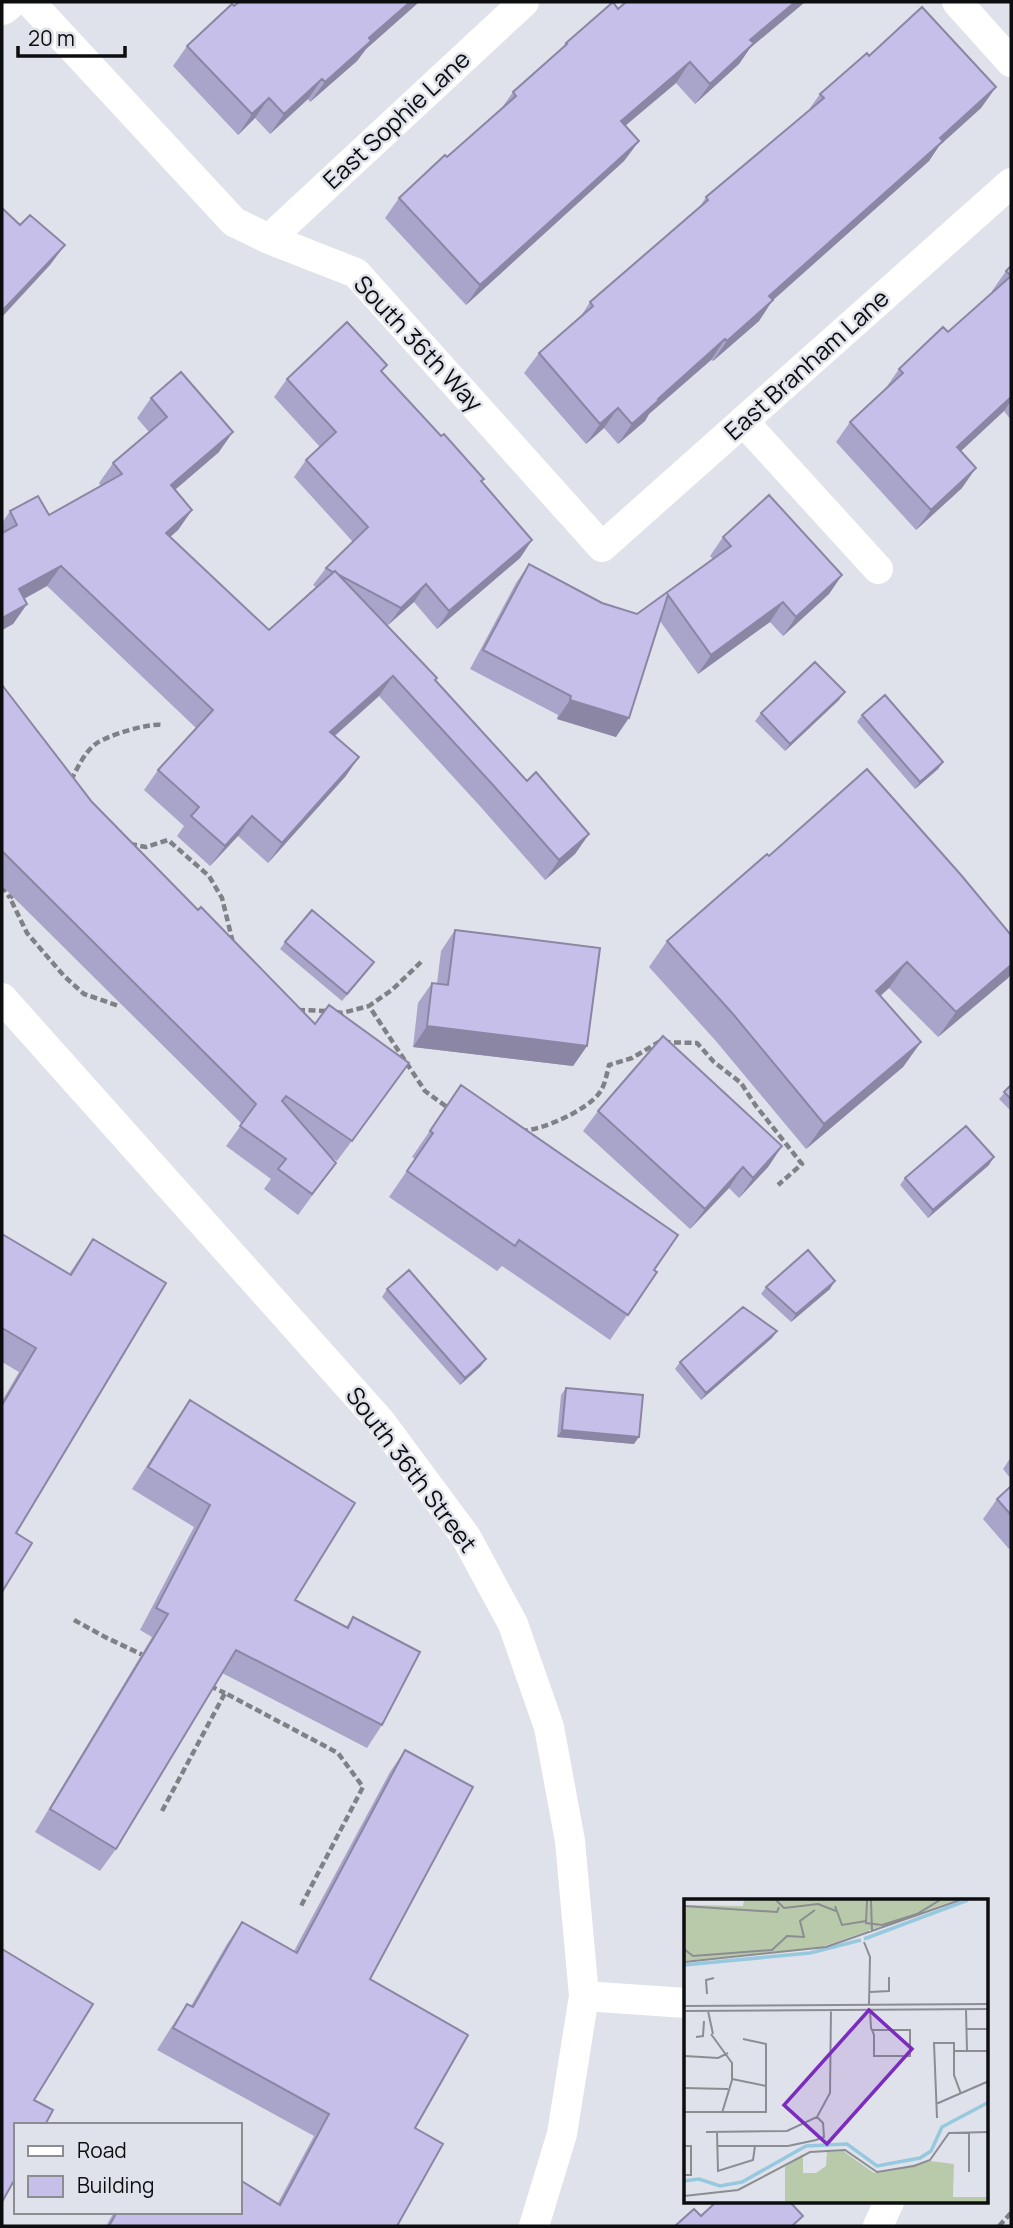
<svg xmlns="http://www.w3.org/2000/svg" width="1013" height="2228" font-family="Manrope,sans-serif">
<style>
.lines{fill:none;stroke-linecap:round;stroke-linejoin:round}
.path{stroke:#7f8186;stroke-width:4.5;stroke-dasharray:7 3.5;stroke-linecap:butt}
.minor{stroke:#fff;stroke-width:30}
.primary{stroke:#fff;stroke-width:38}
.wall{fill:#a9a4c9}
.shaded-wall{fill:#8a86a4}
.building{fill:#c5bfea;stroke:#8a86a4;stroke-width:2}
.labels{text-anchor:middle;stroke-width:5;stroke-linejoin:round;paint-order:stroke}
.street-label{font-size:24px;fill:#0c0d0f;stroke:#e0e2eb}
.inset-river{fill:none;stroke:#97c9de;stroke-width:3.5}
.inset-road{fill:none;stroke:#8b8d93;stroke-width:2}
.view{fill:#7b2cbf;fill-opacity:0.15;stroke:#7b2cbf;stroke-width:3.5}
.inset-edge{fill:none;stroke:#0c0d0f;stroke-width:3.5}
</style>
<rect width="100%" height="100%" fill="#e0e2eb"/>
<g class="lines">
<path class="path" d="M71,780C78,767 85,751 97,743C109,735 148,723 162,725
M130,844L146,847L168,840L209,876L222,898L233,943
M2,886L10,898
M15,893L10,898L27,933L64,976L84,994L119,1006
M421,962L392,990L369,1006L425,1091L451,1110
M298,1010L327,1011
M336,1012L342,1013L369,1006
M521,1131C543,1130 588,1110 600,1092C605,1085 607,1073 609,1065L632,1058L659,1042L697,1043L714,1062L741,1083L756,1106L802,1164L778,1185
M74,1620L105,1637L145,1656
M210,1686L225,1693
M162,1811L225,1693L338,1753L363,1787L301,1906
M999,2226L1011,2213"/>
<path class="minor" d="M30,2L234,222L269,239L356,273L602,547L1011,183
M957,2L1011,62
M269,239L524,2
M743,421L878,569
M2,998L380,1421L466,1537L513,1624L549,1727L570,1841L584,1996L562,2134L534,2226
M584,1996L686,2003
M878,2226L889,2202"/>
<path class="primary" d="M2,6L7,2"/>
</g>
<path class="wall" d="M239,2H419L366,49L357,61L310,102L308,99L270,134L255,118L238,135L173,66L187,46Z
M805,2L750,48L739,64L695,104L676,83L625,126L639,141L624,161L466,305L385,218L399,198L501,109L513,92L561,49L566,43L618,9Z
M869,56L996,87L981,108L939,146L929,161L772,301L759,321L713,361L711,360L649,414L645,421L618,444L604,428L586,444L524,373L539,353L579,319L590,302L699,208L706,197L808,111L820,94Z
M1011,266V420L1004,411L960,451L962,488L916,530L836,442L850,422L885,389L899,369L948,332L993,292L992,291L1006,271Z
M382,372L482,482L532,540L520,558L437,629L414,602L388,625L385,624L527,781L589,834L575,854L545,880L479,805L379,696L335,736L359,757L345,777L268,863L238,836L210,866L177,836L184,826L144,790L158,770L196,728L47,586L24,599L27,604L13,624L2,630V523L10,511L49,515L101,486L99,483L113,463L149,432L137,418L151,398L219,452L175,490L192,510L178,530L170,537L269,630L316,587L313,585L326,568L353,542L294,477L306,460L320,447L274,397L287,379Z
M723,537L842,575L829,594L783,636L770,622L698,674L660,621L616,737L557,719L558,715L470,669L516,583L529,564L602,603L637,614L713,559L710,556Z
M2,685L92,802L198,910L315,1024L395,1083L337,1161L330,1156L336,1163L298,1215L264,1189L271,1179L226,1146L242,1124L2,886Z
M839,700L785,751L755,721L761,713Z
M862,715L943,762L938,769L915,789L857,722Z
M769,856L1011,935V974L1008,978L938,1037L889,988L880,996L921,1042L903,1067L806,1149L715,1040L649,967L667,941Z
M455,930L587,1046L573,1066L413,1047L418,1003L432,983H437L441,951Z
M285,942L369,969L342,1001L280,949Z
M461,1085L657,1272L610,1340L502,1266L497,1271L389,1197L415,1159L412,1157Z
M1011,1085V1111L999,1099Z
M598,1111L782,1146L768,1167L739,1198L729,1188L690,1229L583,1131Z
M989,1165L928,1218L900,1185L905,1178Z
M2,1234L69,1274L93,1239L2,1592V1401L19,1372L2,1362Z
M766,1287L830,1289L791,1322L761,1294Z
M387,1289L481,1366L460,1385L382,1297Z
M777,1331L772,1338L701,1400L675,1369L680,1362Z
M566,1388L634,1444L557,1437L561,1395Z
M190,1400L295,1600L346,1627L353,1617L382,1725L367,1748L222,1673L116,1849L100,1871L35,1832L152,1637L140,1630L194,1527L132,1489L174,1423Z
M1011,1457V1479L1003,1469Z
M1011,1486V1547L1009,1549L983,1519L997,1499Z
M405,1750L370,1979L415,2128L397,2226H106L114,2212H240L278,2203L314,2136L157,2050L172,2026L187,2004L191,2006L227,1944L242,1922L294,1951L390,1772Z"/>
<path class="shaded-wall" d="M410,2H419L366,49L357,61L310,102L325,82L369,38Z
M795,2H805L750,48L739,64L695,104L710,84L750,40Z
M690,62L676,83L607,141L621,121Z
M322,79L308,99L270,134L284,114Z
M996,87L981,108L939,146L929,161L772,301L759,321L713,361L727,341L769,296Z
M269,98L255,118L238,135L252,114Z
M639,141L624,161L466,305L480,285Z
M65,245L50,265L2,317V311Z
M725,339L711,360L649,414L645,421L618,444L632,424L658,399Z
M1011,397V401L1004,411L943,468L957,447Z
M618,408L604,428L586,444L600,424Z
M233,432L219,452L157,505L171,485Z
M976,468L962,488L916,530L931,510Z
M192,510L178,530L152,553L166,533Z
M532,540L520,558L437,629L449,611Z
M61,566L47,586L5,609L19,589Z
M842,575L829,594L783,636L796,617Z
M426,584L414,602L388,625L401,608Z
M783,602L770,622L698,674L711,655Z
M27,604L13,624L2,630V618Z
M393,676L379,696L316,752L330,732Z
M845,692L839,700L785,751L790,744Z
M570,700L629,718L616,737L557,719Z
M359,757L345,777L268,863L282,843Z
M943,762L938,769L915,789L920,782Z
M252,816L238,836L210,866L225,846Z
M589,834L575,854L545,880L559,860Z
M907,962L889,988L858,1016L876,991Z
M1011,965V974L1008,978L938,1037L956,1012Z
M427,1026L587,1046L573,1066L413,1047Z
M921,1042L903,1067L806,1149L824,1124Z
M782,1146L768,1167L739,1198L753,1178Z
M994,1157L989,1165L928,1218L933,1210Z
M743,1167L729,1188L690,1229L705,1209Z
M835,1281L830,1289L791,1322L796,1314Z
M777,1331L772,1338L701,1400L706,1393Z
M486,1359L481,1366L460,1385L465,1378Z
M562,1430L639,1437L634,1444L557,1437Z"/>
<path class="building" d="M239,2H410L369,38L371,41L325,82L322,79L284,114L269,98L252,114L187,46L232,4L234,6Z
M613,2L618,9L626,2H795L750,40L754,43L710,84L690,62L621,121L639,141L480,285L399,198L445,155L447,157L516,96L513,92L567,44L566,43Z
M922,7L996,87L940,138L943,141L769,296L773,300L727,341L725,339L658,399L659,400L632,424L618,408L600,424L539,353L593,306L590,302L708,200L706,197L824,98L820,94L867,53L869,56Z
M2,208L20,225L30,215L65,245L2,311Z
M1011,266V397L957,447L976,468L931,510L850,422L903,373L899,369L943,327L948,332L1011,276L1006,271Z
M347,322L387,365L381,371L441,436L444,434L484,479L481,481L532,540L449,611L426,584L401,608L339,575L335,571L333,572L326,568L368,527L306,460L336,432L287,379Z
M181,372L233,432L171,485L192,510L166,533L269,630L335,571L437,678L435,680L527,781L536,772L589,834L559,860L493,785L393,676L330,732L359,757L282,843L252,816L225,846L191,816L199,807L158,770L213,710L61,566L19,589L27,604L2,618V533L17,525L10,511L38,496L49,515L122,474L113,463L167,417L151,398Z
M769,495L842,575L796,617L783,602L711,655L668,595L629,718L570,700L571,696L483,650L529,564L602,603L637,614L731,546L723,537Z
M815,662L845,692L790,744L761,713Z
M2,685L92,802L198,910L201,907L315,1024L329,1005L409,1063L352,1141L286,1096L282,1101L336,1163L312,1194L278,1169L286,1159L240,1126L256,1104L2,851Z
M885,695L943,762L920,782L862,715Z
M867,769L961,875L1011,935V965L956,1012L907,962L876,991L921,1042L824,1124L733,1014L667,941L767,854L769,856Z
M312,910L374,962L347,994L285,942Z
M455,930L600,948L587,1046L427,1026L432,983L448,985Z
M663,1036L782,1146L753,1178L743,1167L705,1209L598,1111Z
M461,1085L678,1235L654,1270L657,1272L628,1315L519,1240L515,1246L407,1171L433,1133L430,1131Z
M1011,1085V1099L1004,1092Z
M966,1126L994,1157L933,1210L905,1178Z
M2,1234L71,1275L93,1239L166,1283L16,1533L32,1543L2,1592V1405L36,1348L2,1328Z
M808,1250L835,1281L796,1314L766,1287Z
M409,1270L486,1359L465,1378L387,1289Z
M743,1307L777,1331L706,1393L680,1362Z
M566,1388L643,1395L639,1437L562,1430Z
M190,1400L355,1503L295,1600L348,1628L353,1617L420,1652L382,1725L236,1650L116,1849L50,1809L168,1614L156,1608L210,1505L148,1467Z
M1011,1486V1515L997,1499Z
M405,1750L473,1787L370,1979L468,2035L415,2128L443,2144L397,2226H109L117,2212H240V2180L280,2205L329,2114L173,2028L187,2004L193,2007L242,1922L297,1953Z
M2,1949L93,2004L34,2100L53,2110L45,2125H16V2177L2,2202Z
M716,2202H790L803,2216L792,2226H675L694,2209L701,2216Z"/>
<g class="labels">
<g class="street-label">
<text transform="translate(397 120) rotate(-43)" y="8">East Sophie Lane</text>
<text transform="translate(418 344) rotate(47)" y="8">South 36th Way</text>
<text transform="translate(807 365) rotate(-42)" y="8">East Branham Lane</text>
<text transform="translate(411 1470) rotate(53)" y="8">South 36th Street</text>
</g>
</g>
<g transform="translate(684 1899)">
<rect width="304" height="304" fill="#e0e2eb"/>
<path d="M60,1H272L138,48L0,62V6L59,7ZM159,252L190,274L246,262L270,265L269,298H305L304,304H101V268L119,255V274H132L142,267L143,253Z" fill="#b9caaa"/>
<path class="inset-river" d="M180,40L284,1M0,66L126,54L177,41M0,282L15,280L36,287L58,283L122,247L163,245L193,267L236,259L247,252L258,228L305,203"/>
<path class="inset-road" d="M92,1L100,9L134,5L152,12M183,1L182,24L198,26L233,15L256,1M187,1L188,33M0,7L93,13L95,8M151,7L158,26L182,22M180,43L186,58L185,105M0,50L9,57L88,51L103,37L120,38L116,22L131,11M0,63L142,48L276,1M186,93L205,92V78M23,95L22,81L30,79M0,107L305,105M186,111L187,129L188,131L190,136V157H226V131H188M282,111L283,152M0,112L305,110M24,112L29,135M283,130H305M27,135L48,164V181L38,214M12,138L19,137L20,122M270,152H305M1,157L34,159L44,154M48,180L82,187M0,189L44,190M252,205L305,182M1,213H82V145L59,140M253,219L250,144H270V176L277,195M22,233L103,232L133,218L146,194L147,111M33,233L34,272L69,261L71,247M0,247H7V276H0M33,247H104L132,241L140,238L139,224L133,218M285,273V233M0,297L54,291L126,253L161,251L193,273L230,267L246,261L265,234L305,233"/>
<path class="view" d="M185,111L228,150L143,245L100,206Z"/>
<rect width="304" height="304" class="inset-edge"/>
</g>
<rect width="1013" height="2228" fill="none" stroke="#0c0d0f" stroke-width="7"/>
<rect x="14" y="2123" width="228" height="91" fill="#e0e2eb" stroke="#8b8d93" stroke-width="2"/>
<rect x="28" y="2146" width="35" height="10" fill="#ffffff" stroke="#8b8d93" stroke-width="2"/>
<text x="77" y="2158" font-size="21" fill="#0c0d0f">Road</text>
<rect x="28" y="2176" width="35" height="21" fill="#c5bfea" stroke="#8b8d93" stroke-width="2"/>
<text x="77" y="2193" font-size="21" fill="#0c0d0f">Building</text>
<path d="M18 46v10h107v-10" fill="none" stroke="#0c0d0f" stroke-width="3.5"/>
<text x="28" y="46" font-size="21" fill="#0c0d0f" stroke="#e0e2eb" stroke-width="5" paint-order="stroke">20 m</text>
</svg>
